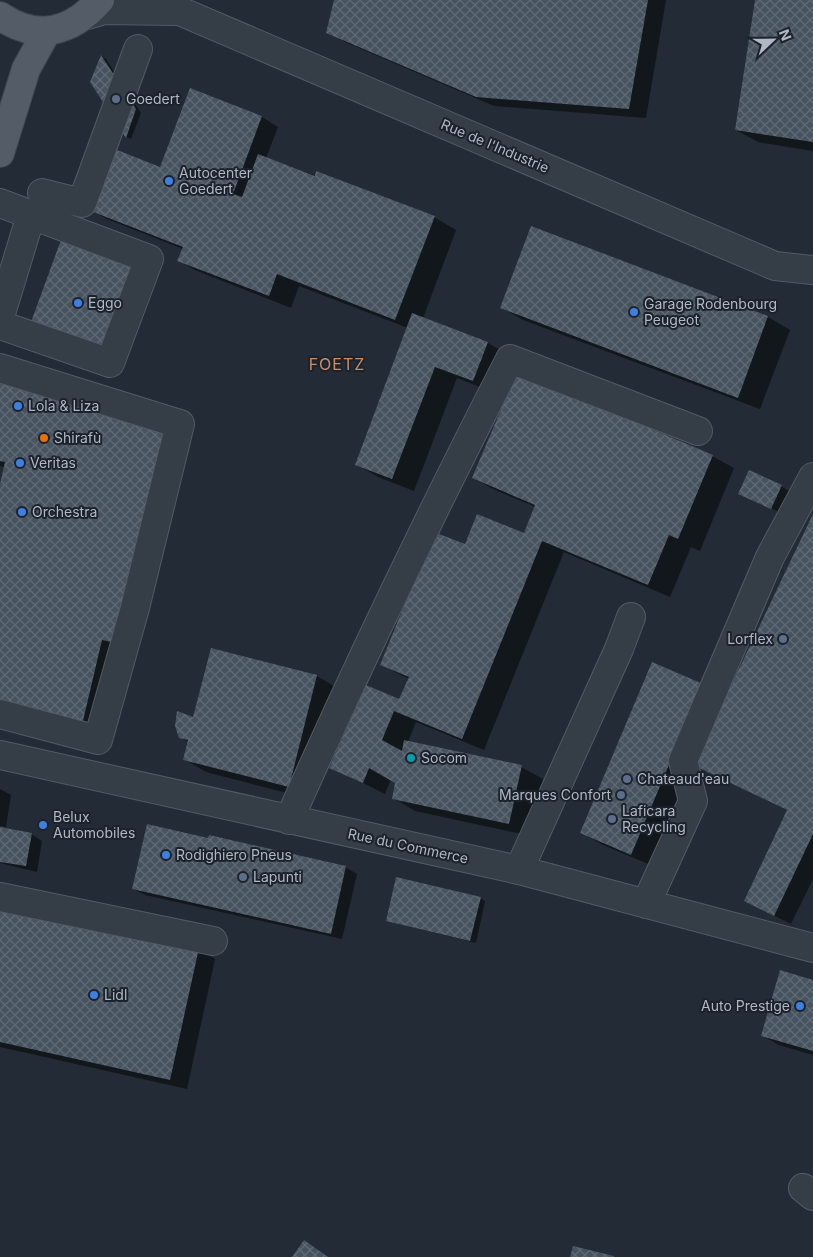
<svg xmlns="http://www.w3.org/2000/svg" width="813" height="1257" font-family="Inter,sans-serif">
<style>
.shadow{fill:#0007}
.building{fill:url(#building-cross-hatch)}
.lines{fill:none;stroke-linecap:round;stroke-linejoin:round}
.minor-casing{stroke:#535b65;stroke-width:30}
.major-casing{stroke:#3f4650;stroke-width:30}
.minor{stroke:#353d47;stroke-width:28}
.major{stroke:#535c67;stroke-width:28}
.service-dot{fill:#5c6f8a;stroke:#1b222c;stroke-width:2}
.shop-dot{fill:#3f7fe0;stroke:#1b222c;stroke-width:2}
.food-dot{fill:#e8710a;stroke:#1b222c;stroke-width:2}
.culture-dot{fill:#0f9aa8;stroke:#1b222c;stroke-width:2}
.labels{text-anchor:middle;stroke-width:4;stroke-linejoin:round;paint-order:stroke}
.poi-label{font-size:14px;fill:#b0b8c3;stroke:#1b222c;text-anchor:start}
.street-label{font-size:14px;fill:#b0b8c3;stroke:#1b222c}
.quarter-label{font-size:16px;letter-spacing:1px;fill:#cb8e64;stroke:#1b222c}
</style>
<defs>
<pattern id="building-cross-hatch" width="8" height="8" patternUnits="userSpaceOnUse" patternTransform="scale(1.25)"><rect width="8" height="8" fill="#485360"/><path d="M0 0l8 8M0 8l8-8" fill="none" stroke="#606a75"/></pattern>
</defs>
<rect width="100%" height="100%" fill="#222b36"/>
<path class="shadow" d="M335,0H666L646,118L494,106L345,42L328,32Z
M756,0H813V151L758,142L736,130Z
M101,56L106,59L141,113L131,139L126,137L91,82Z
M191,90L262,117L278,127L266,158L434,217L456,230L423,318L488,343L509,355L495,393L457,378L414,491L378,477L356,464L408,328L299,286L291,308L195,270L179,261L183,249L107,219L90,210L161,168Z
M531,228L768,317L790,330L760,409L523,320L501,307Z
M63,238L148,274L118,356L33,321Z
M0,374L173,430L99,734L0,707V491L5,467L0,466Z
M712,456L734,468L700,551L691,547L670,597L564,552L484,750L416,722L408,742L521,767L543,779L531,836L415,811L393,798L397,782L391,779L385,794L331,767L400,701L409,679L381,665L465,546L524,535L536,507L495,490L473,478Z
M781,486L792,493L783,514L740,494Z
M813,517V879L791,924L745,901L788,811L696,765L653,866L603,845L581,832L703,685L726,698Z
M212,649L317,676L339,689L310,799L206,772L184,759L188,742L180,737L194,719Z
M0,789L11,795L6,827L0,826Z
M0,828L31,834L42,841L37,872L0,863Z
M345,867L357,874L342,939L145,895L134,889Z
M480,898L485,901L476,943L387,921Z
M0,905L199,949L215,959L187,1089L0,1047Z
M813,981V1055L779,1045L763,1036Z"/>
<path class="building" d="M334,0H648L629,109L476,97L326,33Z
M755,0H813V142L735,130Z
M101,55L136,109L126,138L90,82Z
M190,88L262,116L233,194L242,197L258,154L315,176L316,171L435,216L395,320L277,274L269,296L177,261L183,247L88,210L112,148L160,167Z
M531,226L768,316L738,398L500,308Z
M62,237L132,263L101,348L31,322Z
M412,313L488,342L473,381L435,367L392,479L355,465Z
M517,372L713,455L678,539L669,535L648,585L542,541L462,739L394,711L382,740L402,751L404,740L522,765L509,824L392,799L395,783L369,768L363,783L329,768L366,685L399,699L409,677L380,665L434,532L465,544L477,514L524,533L535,505L472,478Z
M0,373L174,429L117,643L102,640L82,725L0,703V484L5,462L0,461Z
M749,470L782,485L771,509L738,494Z
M813,514V834L774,916L744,901L787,810L693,765Z
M211,648L317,675L289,787L183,760L188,740L179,738L175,726L177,711L193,717Z
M652,662L703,684L631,855L580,833Z
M147,824L208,838L209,835L346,866L331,934L132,889Z
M0,827L32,833L26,866L0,862Z
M396,877L481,897L470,941L386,921Z
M0,903L199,948L170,1080L0,1042Z
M780,970L813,980V1051L761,1036Z
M304,1240L328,1257H292Z
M573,1246L614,1256L613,1257H570Z"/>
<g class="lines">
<g class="minor-casing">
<path id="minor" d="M154,0L775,266L813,270
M87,15L104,10L176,11
M42,193L82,203L138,49
M0,203L149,259L110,363L0,325
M0,317L31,215
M0,368L180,424L135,608L98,740L0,714
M0,755L519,870L813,948
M289,820C358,664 432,511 510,359L698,431
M519,870L619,649L631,617
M0,897L213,941
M646,904L693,801L683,761L770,557L813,477
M803,1188L813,1196"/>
</g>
<g class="major-casing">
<path id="major" d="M0,16C37,41 71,33 100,0
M0,153L26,69L47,31"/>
</g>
<use href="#minor" class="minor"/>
<use href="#major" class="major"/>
</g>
<g class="service-dot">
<circle cx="116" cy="99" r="5"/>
<circle cx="783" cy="639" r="5"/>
<circle cx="627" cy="779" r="5"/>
<circle cx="621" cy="795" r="5"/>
<circle cx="612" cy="819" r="5"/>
<circle cx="243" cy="877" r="5"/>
</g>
<g class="shop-dot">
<circle cx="169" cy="181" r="5"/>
<circle cx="78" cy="303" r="5"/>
<circle cx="634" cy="312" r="5"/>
<circle cx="18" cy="406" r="5"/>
<circle cx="20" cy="463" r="5"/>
<circle cx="22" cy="512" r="5"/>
<circle cx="43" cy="825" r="5"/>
<circle cx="166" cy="855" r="5"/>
<circle cx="94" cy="995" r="5"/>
<circle cx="800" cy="1006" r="5"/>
</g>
<circle class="food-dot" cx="44" cy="438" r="5"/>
<circle class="culture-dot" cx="411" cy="758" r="5"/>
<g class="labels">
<g class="poi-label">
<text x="126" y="104">Goedert</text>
<text x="179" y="178">Autocenter<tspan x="179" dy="16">Goedert</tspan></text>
<text x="88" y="308">Eggo</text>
<text x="644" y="309">Garage Rodenbourg<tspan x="644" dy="16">Peugeot</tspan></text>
<text x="28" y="411">Lola &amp; Liza</text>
<text x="54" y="443">Shirafù</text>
<text x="30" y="468">Veritas</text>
<text x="32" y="517">Orchestra</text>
<text x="773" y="644" text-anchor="end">Lorflex</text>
<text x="421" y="763">Socom</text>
<text x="637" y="784">Chateaud'eau</text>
<text x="611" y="800" text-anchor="end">Marques Confort</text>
<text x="622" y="816">Laficara<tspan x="622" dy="16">Recycling</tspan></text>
<text x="53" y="822">Belux<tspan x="53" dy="16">Automobiles</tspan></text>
<text x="176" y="860">Rodighiero Pneus</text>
<text x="253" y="882">Lapunti</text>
<text x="104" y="1000">Lidl</text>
<text x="790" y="1011" text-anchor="end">Auto Prestige</text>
</g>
<g class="street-label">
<text transform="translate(495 146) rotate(23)" y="5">Rue de l'Industrie</text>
<text transform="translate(408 846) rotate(12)" y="5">Rue du Commerce</text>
</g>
<g class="quarter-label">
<text x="337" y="370">FOETZ</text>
</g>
</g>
<g transform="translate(773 40) rotate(68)" stroke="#1b222c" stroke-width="4" paint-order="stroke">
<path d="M0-4L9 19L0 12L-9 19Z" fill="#b0b8c3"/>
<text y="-8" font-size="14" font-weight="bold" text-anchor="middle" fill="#b0b8c3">N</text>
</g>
</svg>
